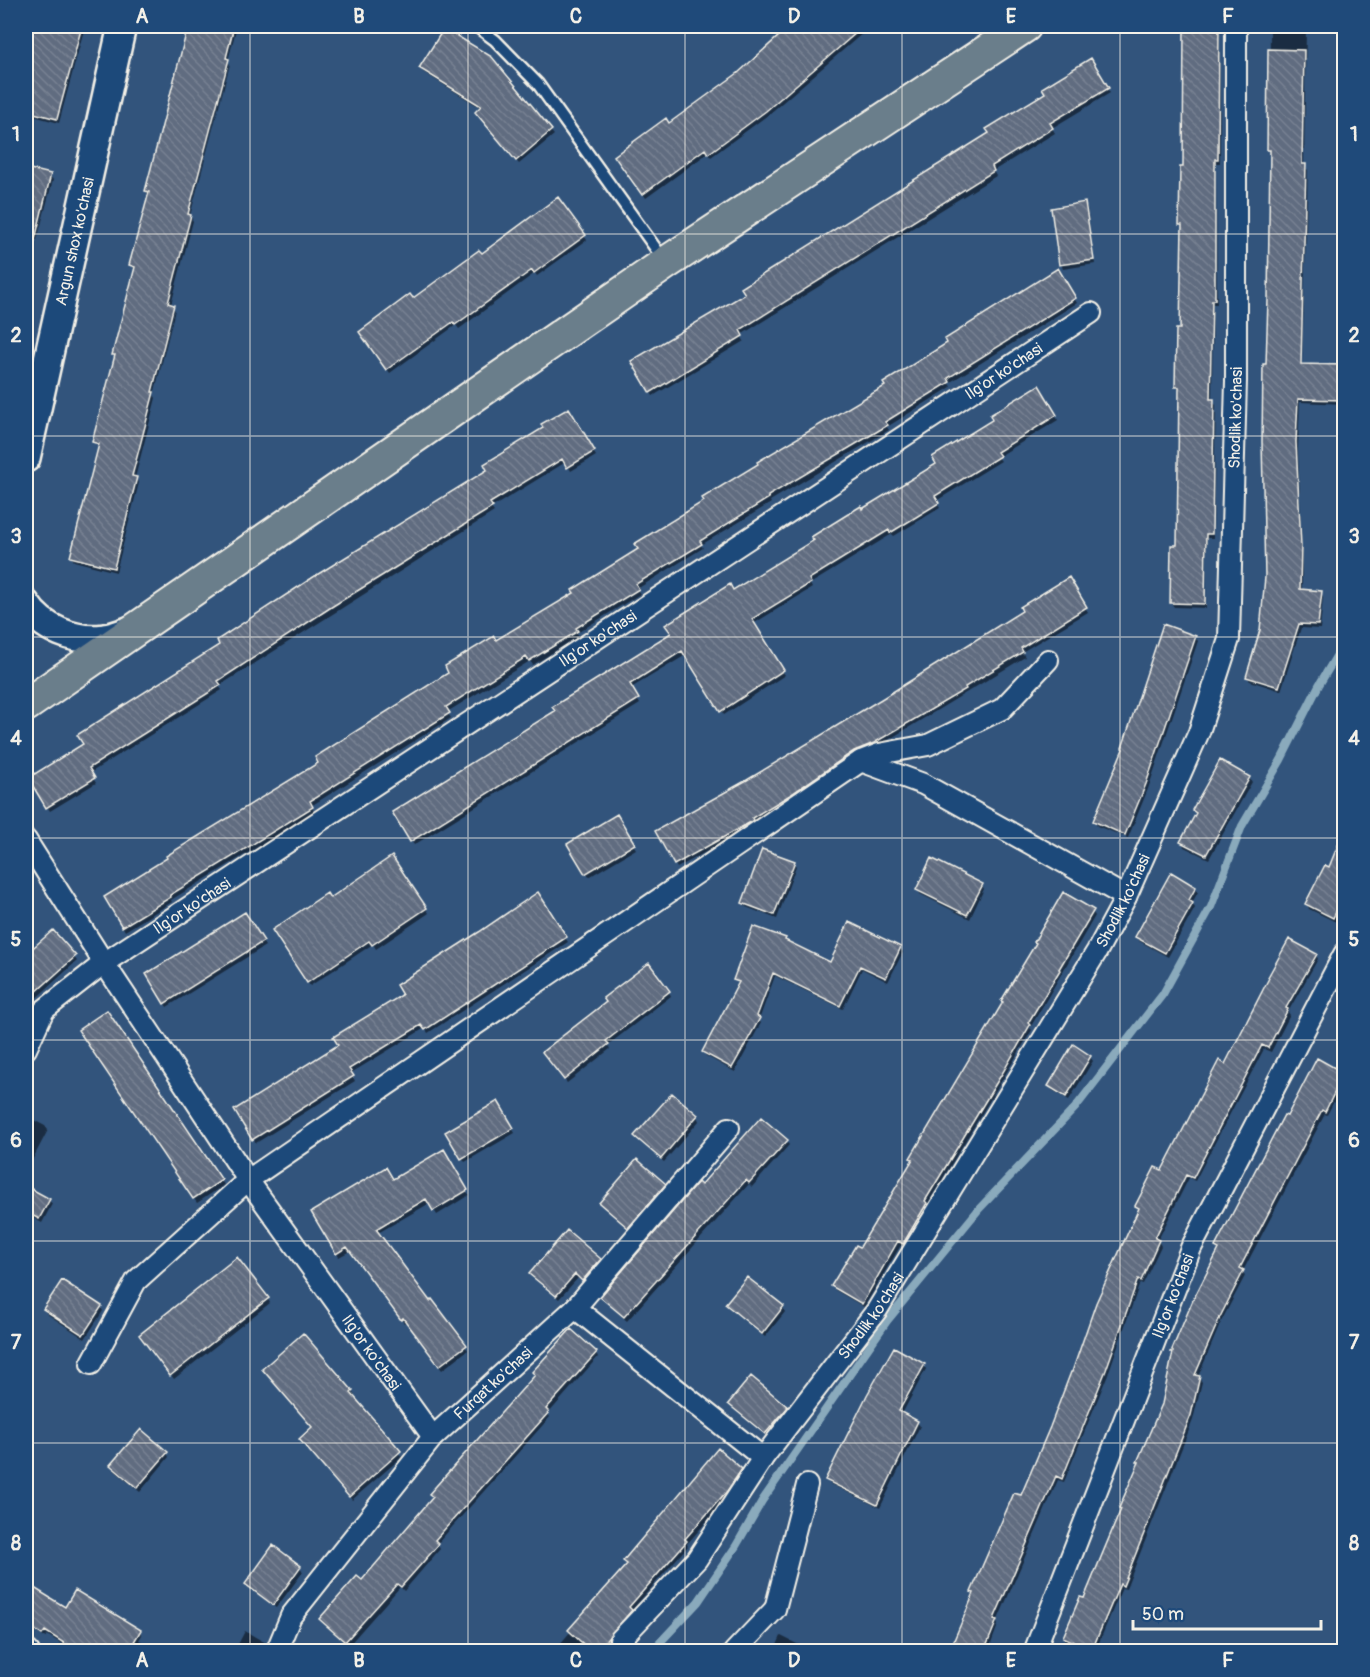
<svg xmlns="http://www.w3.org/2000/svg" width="1370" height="1677" font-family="Pangolin,sans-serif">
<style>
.shadow{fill:#0007}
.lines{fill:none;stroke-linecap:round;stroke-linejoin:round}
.stream{stroke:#8aaabc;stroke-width:8}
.building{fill:url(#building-back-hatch);stroke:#f4f1e8;stroke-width:1.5}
.lane-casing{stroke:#f4f1e8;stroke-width:15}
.street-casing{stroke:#f4f1e8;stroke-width:24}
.secondary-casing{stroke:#f4f1e8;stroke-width:32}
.primary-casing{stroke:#f4f1e8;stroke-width:36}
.lane{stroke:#1f4a7a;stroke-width:10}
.street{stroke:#1f4a7a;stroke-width:20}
.secondary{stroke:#1f4a7a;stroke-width:27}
.primary{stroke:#6b7e8b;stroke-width:32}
.grid{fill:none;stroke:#f4f1e8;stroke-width:1.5;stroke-opacity:0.55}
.labels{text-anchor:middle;stroke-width:5;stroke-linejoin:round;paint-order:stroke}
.street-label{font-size:16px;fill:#f4f1e8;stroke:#1f4a7a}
.neatline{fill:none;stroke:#f4f1e8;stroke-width:2}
.grid-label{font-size:20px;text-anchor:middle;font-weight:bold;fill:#f4f1e8}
</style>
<defs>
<pattern id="building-back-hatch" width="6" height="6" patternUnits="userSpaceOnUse" patternTransform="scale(1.5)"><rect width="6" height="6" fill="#606c80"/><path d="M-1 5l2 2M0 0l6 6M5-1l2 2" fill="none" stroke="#778192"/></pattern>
</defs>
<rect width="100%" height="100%" fill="#32547c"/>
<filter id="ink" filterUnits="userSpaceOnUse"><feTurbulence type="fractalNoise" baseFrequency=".0167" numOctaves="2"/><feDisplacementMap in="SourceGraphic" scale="12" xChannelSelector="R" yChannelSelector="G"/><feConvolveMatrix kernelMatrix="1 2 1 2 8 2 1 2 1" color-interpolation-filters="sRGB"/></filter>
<g filter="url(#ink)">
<path class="shadow" d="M34,26H85L59,123L26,114V59Z
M190,26H237L228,61L230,64L190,216L193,221L171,305L175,310L154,395L156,398L135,478L139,483L116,572L74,561L71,557L99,447L94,442L116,358L114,354L135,270L131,265L149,196L146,191Z
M794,26H871L768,115L711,157L708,153L646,198L619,161L739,74Z
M1186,26H1218L1220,30V163H1216L1217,304H1213L1212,401L1216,405L1213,538H1207L1206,608L1174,607L1171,603L1178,547L1179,391L1177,386L1182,330L1183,229L1181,224L1184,169Z
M1264,26H1344L1306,28L1304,166L1308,170L1302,365L1344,366V404L1300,402L1298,448L1302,550V591L1321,592L1323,597L1320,629L1301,628L1281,691L1250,681L1247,677L1262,630L1266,577L1267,366L1272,155L1269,149L1270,29H1266Z
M491,58L554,135L519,164L479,116L481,108L423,72L421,68Z
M1090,60L1110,93L1052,128L1055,133L993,171L996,176L741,335L744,341L653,396L633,362L747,294L991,134Z
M26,169L50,176L53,180L37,240H35L26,288Z
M558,199L587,240L537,276L535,273L459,329L456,325L390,373L363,336L413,300L481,255Z
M1085,204L1087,208L1095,264L1063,269L1061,264Z
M1057,270L1077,303L949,383L951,387L887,427L889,430L770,501L771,503L701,545L703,548L637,589L640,594L577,633L579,636L533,665L530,661L447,712L451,718L311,806L315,812L171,900L172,902L125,931L106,898L320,764L496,642L576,594Z
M1038,387L1058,420L998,457L1001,461L936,501L940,508L894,536L892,534L810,584L812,588L753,624L785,675L724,715L686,655L631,688L640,704L414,845L394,813L557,712L732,592L938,464Z
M568,410L596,456L571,471L566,462L491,508L494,512L219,686L222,690L90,773L96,783L50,811L30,779L85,745L221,645L489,470Z
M1069,579L1088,612L1022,652L1025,657L753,822L754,825L751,827L677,868L657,831L748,781L1024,612Z
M1195,637L1198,641L1148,789L1128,838L1097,826L1095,821L1124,750Z
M1249,778L1252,782L1209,859L1184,847L1182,842L1196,815L1193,810Z
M616,816L636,849L589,877L569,844Z
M1344,834V904L1336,922L1309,909L1307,904L1329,869Z
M392,858L429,913L376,949L373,944L310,986L274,931L330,900Z
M793,862L796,866L777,919L746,907L743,903Z
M982,885L984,889L970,919L920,894L918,890Z
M1195,888L1198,892L1192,903L1195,908L1168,957L1139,941L1136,937Z
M537,894L568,942L428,1033L425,1028L351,1073L355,1081L256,1143L236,1110L340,1045Z
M1092,911L1095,916L1030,1028L1032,1030L927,1205L929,1208L905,1247L901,1245L864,1307L835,1290L833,1286L860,1249L913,1161L912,1158L1004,1003L1002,1001Z
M245,914L265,946L167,1007L148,974Z
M53,932L77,961L33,1001L26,1012V956Z
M785,939L787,943L830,964L900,948L903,952L888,982L862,969L843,1009L775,976L759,1020L761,1023L735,1072L706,1056L703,1052L740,985L735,980Z
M1316,955L1318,959L1288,1012L1290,1015L1271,1052L1264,1049L1195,1181L1189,1178L1158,1240L1161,1246L1143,1284L1140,1283L1108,1374L1064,1482L1058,1480L997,1622L998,1625L988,1652H951L975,1595L973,1592L1022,1497L1140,1211L1137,1206L1162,1172L1226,1066Z
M669,992L671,996L608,1045L610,1049L567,1083L546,1057L608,1003Z
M1344,1011V1028L1339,1022Z
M82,1035L221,1180L224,1185L197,1203Z
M1090,1057L1093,1061L1069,1100L1052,1090L1050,1086Z
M1318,1060L1344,1074V1082L1327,1115L1325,1114L1243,1271L1245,1276L1222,1320L1198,1377L1202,1382L1193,1420L1126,1589L1122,1588L1095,1652H1059L1081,1599L1084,1600L1163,1404L1220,1252L1217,1247Z
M498,1103L515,1133L465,1162L447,1133Z
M26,1116L45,1126L48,1130L26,1172Z
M697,1116L699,1121L664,1162L636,1137Z
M786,1141L789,1145L752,1187L749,1184L627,1321L605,1301L602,1297L701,1187Z
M443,1151L469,1195L437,1215L430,1203L378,1233L468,1350L442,1370L406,1322L404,1323L350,1251L339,1257L313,1213L392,1181Z
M664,1185L667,1189L631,1231L601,1203Z
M26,1187L49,1200L52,1204L42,1223L26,1214Z
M600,1260L603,1264L585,1284L578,1278L559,1299L531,1274Z
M268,1299L270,1303L174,1379L143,1340Z
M726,1304L783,1307L785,1312L765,1337L729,1308Z
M101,1307L103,1311L85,1339L47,1314L44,1309Z
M596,1353L598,1357L548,1414L550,1417L437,1544L440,1549L404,1591L400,1587L348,1646L324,1624L321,1619L362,1582L434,1499L431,1494Z
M924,1365L926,1369L902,1414L917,1422L920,1426L880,1508L830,1484L827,1480Z
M352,1391L355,1396L353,1398L402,1457L352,1500L303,1443Z
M730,1404L786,1408L789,1412L768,1437L733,1408Z
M26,1431L32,1435L35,1439L26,1454Z
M167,1453L169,1457L140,1492L114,1470L112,1466Z
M740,1470L743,1474L729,1496L687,1544L688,1546L631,1611L634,1615L602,1652H553L627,1566L624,1561Z
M273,1547L300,1567L303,1572L276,1608L249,1588L247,1584Z
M26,1584L66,1609L140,1631L142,1635L139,1640L159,1652H75L47,1635L45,1638L26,1626Z
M245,1631L266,1643L268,1652H234Z
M781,1636L813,1652H774Z"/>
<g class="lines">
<path class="stream" d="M651,1652L698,1602L736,1546L762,1501L887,1321L979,1209L1075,1108L1163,994L1211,907L1242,826L1281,760L1319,685L1344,643"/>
</g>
<path class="building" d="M33,26H82L57,119L26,111V54Z
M188,26H234L226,58L229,59L188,214L191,215L168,303L174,305L152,392H154L132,476L137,477L114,568L70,557L99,444L92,442L115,355H112L135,267L129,265L149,192L145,191Z
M790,26H864L766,111L708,154L705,149L642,195L614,156L666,118L669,123L738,73Z
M1184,26H1219L1218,159H1215V300H1212L1210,399H1214L1212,534H1206L1205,604L1170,603L1171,545H1177L1179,387H1175L1176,329H1180L1182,225H1179L1180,167H1183Z
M444,28L492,57L552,130L516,161L475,112L481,106L419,68Z
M1268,49L1304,50L1302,164H1306L1301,364L1344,365V400L1298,399L1296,442L1301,545L1300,589L1322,591L1318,625L1299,624L1279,687L1246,677L1260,630L1265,577L1262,442L1263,364H1266L1268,299L1270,150H1267Z
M1091,58L1109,88L1050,123L1053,128L992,166L994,171L740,330L743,336L650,393L631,361L745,294L741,288L989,133L986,129L1045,93L1042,88Z
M26,168L51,174L33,248L26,247Z
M558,197L586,235L534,273L532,270L455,325L453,322L386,370L359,332L410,294L413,298L479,250L482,253Z
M1085,202L1094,260L1059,265L1051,208Z
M1058,268L1076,298L948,378L950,382L885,422L888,425L768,496L769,498L700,541L702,544L636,584L639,589L576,628L578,631L529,661L526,657L446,707L450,713L310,801L313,807L170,895L171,897L122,927L104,897L167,858L166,856L318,763L315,757L448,673L445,666L494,636L496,640L574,593L572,590L638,549L634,544L704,501L702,498L758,464L757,462L885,386L883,383L947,343L945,339Z
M1039,385L1057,415L997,452L1000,456L935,496L939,503L890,533L889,530L809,579L811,583L752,619L784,670L720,712L682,651L630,684L639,699L410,842L392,812L555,711L552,707L671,633L665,625L730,584L733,590L814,540L811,537L861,506L862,509L936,464L932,457L992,420L990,415Z
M569,408L595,451L567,468L562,459L490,503L493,507L333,606L218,681L221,685L89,768L95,778L46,808L28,778L83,744L77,735L219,645L217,640L315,576L487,470L484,464L543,428L541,424Z
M1069,577L1087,607L1021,648L1023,652L965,687L966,689L874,743L854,751L790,795L752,818L753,820L749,823L674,865L655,831L747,780L883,698L1022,611L1020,607Z
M1163,624L1196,636L1146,784L1125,835L1093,821L1123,749L1122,748Z
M1220,760L1250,777L1206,855L1180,842L1196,813L1192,810Z
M617,814L635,844L585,874L567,844Z
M1344,830V896L1333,918L1305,904L1325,865L1329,867Z
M762,849L795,861L774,915L742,903Z
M392,856L427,908L372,945L369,941L307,983L272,930L327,893L330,898Z
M931,858L983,884L967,915L916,890Z
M1171,872L1196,887L1189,900L1193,903L1165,953L1135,937Z
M538,892L567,937L425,1030L421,1025L349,1069L354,1076L252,1140L234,1110L338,1045L333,1037L402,995L396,985L479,932Z
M1063,892L1094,910L1059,969L1060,970L1028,1023L1030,1025L1003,1072L925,1201L927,1203L903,1244L898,1241L862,1304L831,1286L856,1245L860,1247L913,1159L910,1158L1003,1002L1001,1001L1036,943L1034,942Z
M245,912L264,941L164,1004L146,974Z
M849,922L901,947L886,978L860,966L840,1006L773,973L757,1016L760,1018L732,1068L702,1052L739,982L733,980L753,926L786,938L785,940L830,962Z
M53,930L76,956L26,1001V954Z
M1289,939L1317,954L1286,1008L1288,1009L1268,1048L1262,1045L1193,1178L1186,1175L1155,1238L1159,1240L1141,1281L1138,1279L1106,1370L1062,1479L1056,1476L994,1619L997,1620L984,1652H949L974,1593L971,1592L1014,1493L1021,1495L1050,1427L1071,1372H1072L1096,1303L1139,1208L1135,1206L1155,1167L1162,1170L1219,1060L1225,1064L1269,978L1268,977Z
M649,963L670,991L606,1041L609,1044L564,1080L542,1052L606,1002L603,998Z
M107,1010L222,1180L193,1199L78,1030Z
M1073,1044L1091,1056L1066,1097L1048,1086Z
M1317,1058L1344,1073L1325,1112L1322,1110L1240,1268L1244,1270L1221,1315L1195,1375L1200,1376L1191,1415L1123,1586L1120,1584L1092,1650L1063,1637L1080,1597L1084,1598L1121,1509L1119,1508L1139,1462H1137L1162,1404L1173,1352H1171L1193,1300L1219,1249L1215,1247L1284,1115L1287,1116Z
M672,1093L698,1115L661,1159L634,1136Z
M498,1101L514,1128L461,1159L445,1132Z
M761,1117L788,1140L749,1183L746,1180L624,1317L600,1297L698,1182L701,1185Z
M444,1149L468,1190L433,1211L426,1199L376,1229L430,1301L432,1299L467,1345L439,1366L403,1318L401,1320L347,1247L336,1254L311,1212L386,1167L393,1179Z
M637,1159L666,1184L628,1228L599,1203Z
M26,1186L50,1199L39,1219L26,1212Z
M567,1230L601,1259L582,1281L575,1274L556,1296L529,1274Z
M237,1257L269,1298L170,1376L139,1335Z
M747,1277L784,1306L762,1334L725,1304Z
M62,1280L102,1306L83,1335L43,1309Z
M571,1329L597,1352L546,1409L549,1412L435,1540L439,1544L401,1587L397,1584L345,1642L319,1619L357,1576L362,1580L433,1497L429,1494L535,1375L532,1372Z
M303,1333L353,1391L351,1393L401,1451L349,1497L299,1439L312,1427L262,1369Z
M894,1347L925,1364L899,1411L918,1421L877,1505L825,1480L867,1395Z
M751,1376L788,1407L765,1434L728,1404Z
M141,1429L168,1452L137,1488L110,1465Z
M718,1448L742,1469L727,1491L685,1539L687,1541L629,1607L632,1610L596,1652H592L568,1630L627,1564L623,1561Z
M273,1545L301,1566L273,1605L245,1584Z
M26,1583L65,1607L75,1590L141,1630L128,1652H78L45,1631L42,1635L26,1624Z"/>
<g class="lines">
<g class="lane-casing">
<path id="lane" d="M476,26L495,40L538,84L664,260"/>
</g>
<g class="street-casing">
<g id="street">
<path d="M861,761L923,784L1126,897"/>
<path id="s1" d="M26,840L104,963L248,1180L433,1437"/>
<path id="s2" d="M26,1049L44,1010L104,963L1091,313"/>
<path d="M575,1308L763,1458"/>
<path d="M91,1364L136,1281L248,1180L861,761L879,754L928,745L1002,709L1048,660"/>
<path id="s3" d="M620,1640L697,1559L763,1458L877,1310L1097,951L1126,897L1199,732L1229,639L1236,381V26"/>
<path d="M26,1649L29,1652"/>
<path id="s4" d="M276,1652L291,1616L433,1437L575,1308L729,1128"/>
<path d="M734,1652L775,1609L807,1485"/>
<path id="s5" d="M1034,1652L1191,1248L1344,954"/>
</g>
</g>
<g class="secondary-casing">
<g id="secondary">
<path id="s6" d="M26,458L122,26"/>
<path d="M26,604C42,629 75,642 104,638C113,637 123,633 131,630"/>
</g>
</g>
<g class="primary-casing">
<path id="primary" d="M26,705L666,263L1025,26"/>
</g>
<use href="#lane" class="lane"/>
<use href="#street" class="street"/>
<use href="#secondary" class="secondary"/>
<use href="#primary" class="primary"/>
</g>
</g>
<path class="grid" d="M250,26V1652M468,26V1652M685,26V1652M902,26V1652M1120,26V1652M26,234H1344M26,436H1344M26,637H1344M26,838H1344M26,1040H1344M26,1241H1344M26,1443H1344"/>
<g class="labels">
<g class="street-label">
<text dy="6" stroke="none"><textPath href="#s6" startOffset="222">Argun shox ko'chasi</textPath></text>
<text dy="6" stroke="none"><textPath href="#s2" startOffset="1196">Ilg'or ko'chasi</textPath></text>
<text dy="6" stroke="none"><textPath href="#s3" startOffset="1401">Shodlik ko'chasi</textPath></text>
<text dy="6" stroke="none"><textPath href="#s2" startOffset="710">Ilg'or ko'chasi</textPath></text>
<text dy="6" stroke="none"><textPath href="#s3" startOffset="897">Shodlik ko'chasi</textPath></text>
<text dy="6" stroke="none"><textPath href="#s2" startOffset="224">Ilg'or ko'chasi</textPath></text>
<text dy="6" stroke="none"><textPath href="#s5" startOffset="382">Ilg'or ko'chasi</textPath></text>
<text dy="6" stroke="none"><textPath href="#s3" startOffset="411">Shodlik ko'chasi</textPath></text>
<text dy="6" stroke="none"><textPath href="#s1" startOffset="618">Ilg'or ko'chasi</textPath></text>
<text dy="6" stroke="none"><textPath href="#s4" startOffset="348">Furqat ko'chasi</textPath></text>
</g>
</g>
<rect width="1370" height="1677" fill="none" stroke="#1f4a7a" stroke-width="66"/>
<path d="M1133 1620v9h188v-9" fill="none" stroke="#f4f1e8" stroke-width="3"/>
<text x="1142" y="1620" font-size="18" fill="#f4f1e8" stroke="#1f4a7a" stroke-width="4.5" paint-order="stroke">50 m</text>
<rect x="33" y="33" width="1304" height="1611" class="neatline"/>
<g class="grid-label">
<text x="142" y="23">A</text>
<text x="359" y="23">B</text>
<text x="576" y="23">C</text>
<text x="794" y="23">D</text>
<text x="1011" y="23">E</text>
<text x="1228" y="23">F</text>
<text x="16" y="141">1</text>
<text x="1354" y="141">1</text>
<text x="16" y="342">2</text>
<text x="1354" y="342">2</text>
<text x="16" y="543">3</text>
<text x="1354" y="543">3</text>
<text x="16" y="745">4</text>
<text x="1354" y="745">4</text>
<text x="16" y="946">5</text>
<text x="1354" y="946">5</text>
<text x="16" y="1147">6</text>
<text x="1354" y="1147">6</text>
<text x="16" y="1349">7</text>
<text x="1354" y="1349">7</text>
<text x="16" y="1550">8</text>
<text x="1354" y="1550">8</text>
<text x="142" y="1667">A</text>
<text x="359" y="1667">B</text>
<text x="576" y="1667">C</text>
<text x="794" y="1667">D</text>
<text x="1011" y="1667">E</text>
<text x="1228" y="1667">F</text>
</g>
</svg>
